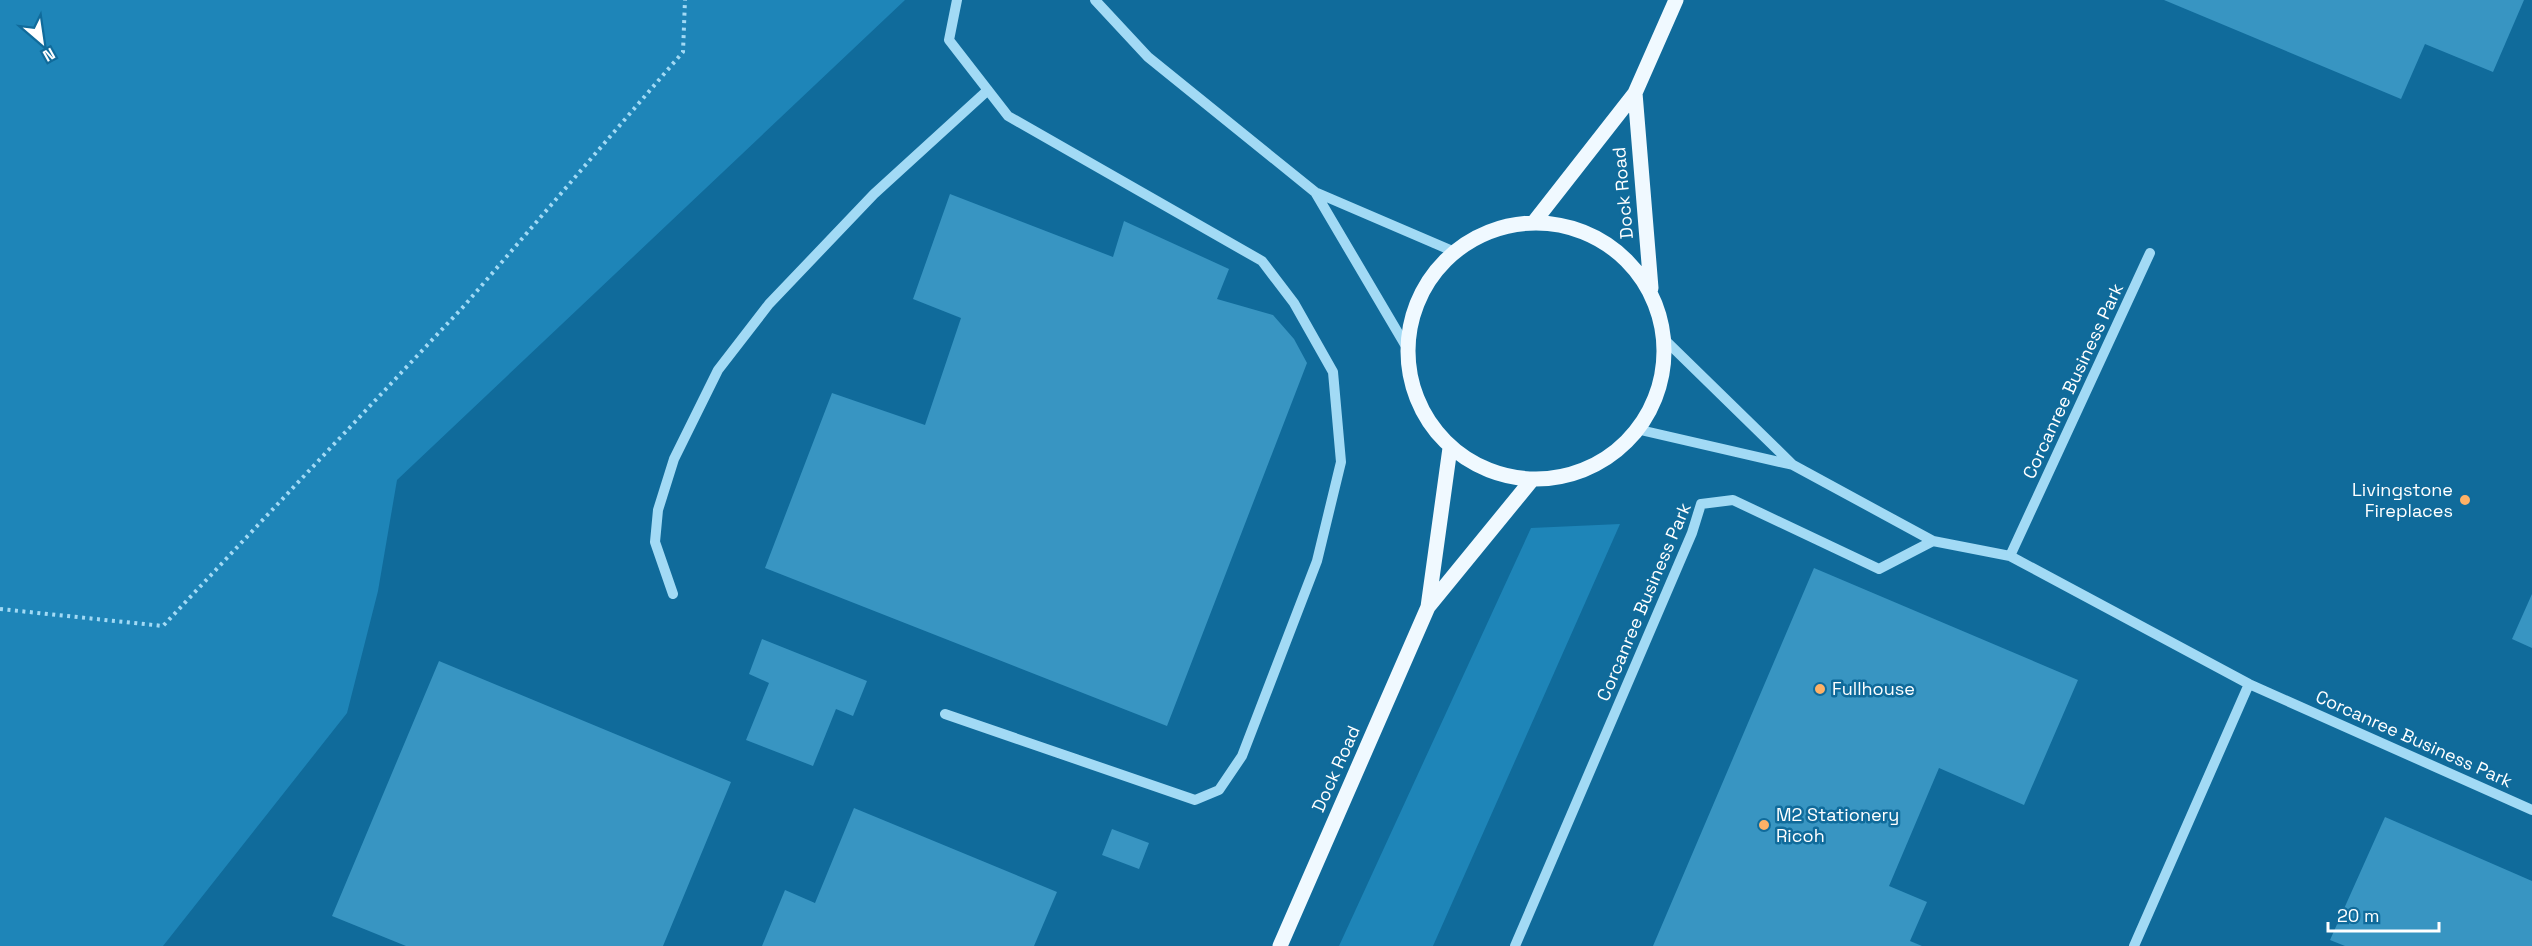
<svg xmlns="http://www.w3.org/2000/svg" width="2532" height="946" font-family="'Space Grotesk',sans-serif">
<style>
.green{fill:#1e85b8}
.building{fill:#3895c2}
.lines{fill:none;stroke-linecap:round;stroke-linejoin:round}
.path{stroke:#a2daf5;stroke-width:4;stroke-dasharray:3 4.5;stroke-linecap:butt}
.minor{stroke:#a2daf5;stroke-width:10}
.major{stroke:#f0f9ff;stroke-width:15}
.poi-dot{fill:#ffb166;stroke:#106b9b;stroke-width:2}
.labels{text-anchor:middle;stroke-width:5;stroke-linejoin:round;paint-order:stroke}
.street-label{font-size:18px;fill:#fff;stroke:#106b9b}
.poi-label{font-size:18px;fill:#fff;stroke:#106b9b;text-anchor:start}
</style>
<rect width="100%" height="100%" fill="#106b9b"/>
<path class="green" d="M0,0H905L397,480L378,591L347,713L163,946H0Z
M1620,524L1433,946H1339L1531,528Z"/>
<path class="building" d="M2164,0H2524L2493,72L2425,44L2401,99Z
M950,194L1113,257L1124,221L1229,269L1217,299L1273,315L1294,339L1307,363L1167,726L765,568L832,393L925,425L961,318L913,299Z
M1814,568L2078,680L2024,805L1939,768L1889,886L1927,902L1910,941L1922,946H1653Z
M2532,594V648L2512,639Z
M762,639L867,681L853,716L836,709L813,766L746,740L769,683L749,674Z
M439,661L731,782L663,946H406L332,916Z
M854,808L1057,892L1034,946H762L785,890L815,903Z
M2385,817L2532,881V946H2345L2330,940Z
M1112,829L1149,843L1139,869L1102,855Z"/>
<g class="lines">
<path class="path" d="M0,609L163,626L464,306L683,52L685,0"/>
<path class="minor" d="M1095,0L1148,57L1315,192L1455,252
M1315,192L1407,348
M1664,339L1793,465L1933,541L2010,556L2249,684L2532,810
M1636,429L1793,465
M2010,556L2150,253
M673,594L655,542L658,510L674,459L718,370L769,304L874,194L988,90
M945,714L1195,800L1219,790L1242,756L1317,561L1341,462L1333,372L1294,303L1262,261L1008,116L949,40L957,0
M1515,946L1692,533L1701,504L1733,500L1879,569L1933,541
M2134,946L2249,684"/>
<path class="major" d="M1635,93L1651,288
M1534,222L1635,93L1676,0
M1408 351a128 128 0 1 1 256 0a128 128 0 1 1-256 0Z
M1428,607L1450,448
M1280,946L1428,607L1531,481"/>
</g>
<g class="poi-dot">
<circle cx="2465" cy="500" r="6"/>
<circle cx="1820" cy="689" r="6"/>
<circle cx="1764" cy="825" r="6"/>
</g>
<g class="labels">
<g class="street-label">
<text transform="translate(1623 193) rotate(-95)" y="6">Dock Road</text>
<text transform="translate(2073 381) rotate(-65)" y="6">Corcanree Business Park</text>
<text transform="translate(1644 602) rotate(-67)" y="6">Corcanree Business Park</text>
<text transform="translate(2414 739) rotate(24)" y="6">Corcanree Business Park</text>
<text transform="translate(1336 769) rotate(-66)" y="6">Dock Road</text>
</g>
<g class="poi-label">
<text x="2453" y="496" text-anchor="end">Livingstone<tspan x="2453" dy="21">Fireplaces</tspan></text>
<text x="1832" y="695">Fullhouse</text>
<text x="1776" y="821">M2 Stationery<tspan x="1776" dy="21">Ricoh</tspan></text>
</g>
</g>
<g transform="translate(42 42) rotate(151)" stroke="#106b9b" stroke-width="4.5" paint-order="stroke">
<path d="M0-4.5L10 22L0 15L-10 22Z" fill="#ffffff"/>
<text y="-9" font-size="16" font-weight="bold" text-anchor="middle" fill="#ffffff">N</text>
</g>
<path d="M2328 922v9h111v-9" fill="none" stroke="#ffffff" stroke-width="3"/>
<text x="2337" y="922" font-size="18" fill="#ffffff" stroke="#106b9b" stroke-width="4.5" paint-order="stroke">20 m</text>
</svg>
